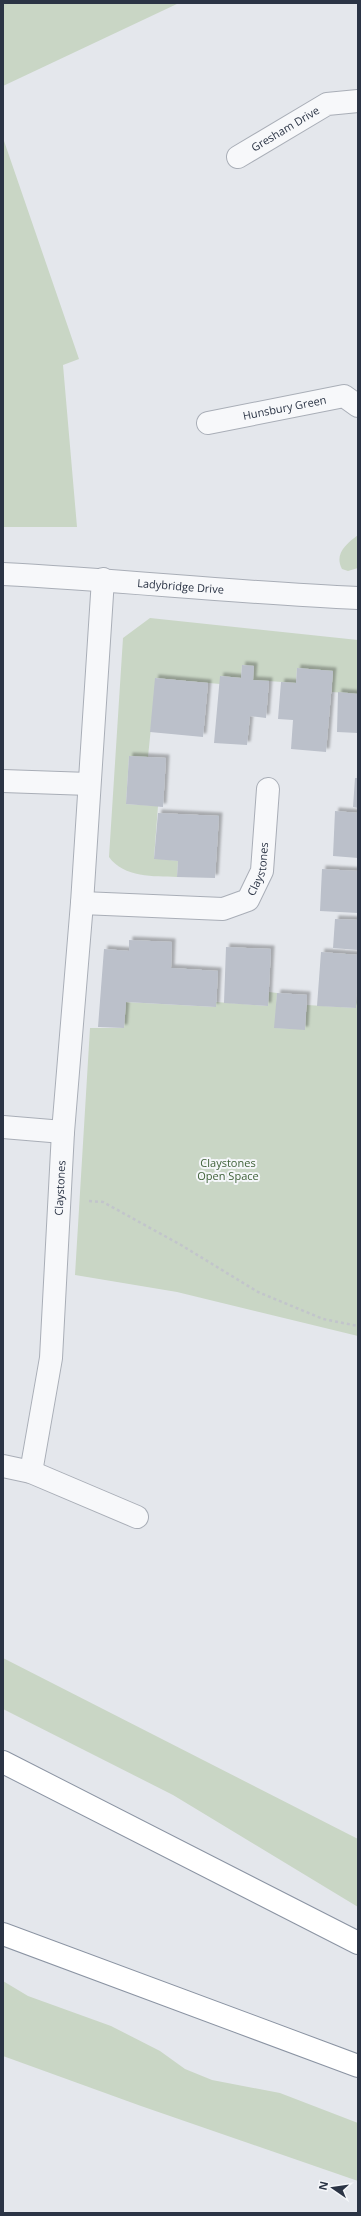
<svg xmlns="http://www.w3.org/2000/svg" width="361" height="2216" font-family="'Open Sans',sans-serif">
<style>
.green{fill:#c9d6c5}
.building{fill:#bbc0ca;filter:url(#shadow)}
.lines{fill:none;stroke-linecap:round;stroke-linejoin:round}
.minor-casing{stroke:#a9aeb7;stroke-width:24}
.tertiary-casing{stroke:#a9aeb7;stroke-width:24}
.trunk-casing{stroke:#8b94a3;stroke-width:24}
.path{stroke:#c2c5cb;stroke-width:2.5;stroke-dasharray:3 3;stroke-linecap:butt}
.minor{stroke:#f7f8fa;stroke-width:22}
.tertiary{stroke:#f7f8fa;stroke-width:22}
.trunk{stroke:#fff;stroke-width:22}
.labels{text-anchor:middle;stroke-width:4;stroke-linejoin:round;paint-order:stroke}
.street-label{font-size:11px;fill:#2b3445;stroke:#f4f6f9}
.park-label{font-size:11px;fill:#3f6138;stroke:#f4f6f9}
</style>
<defs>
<filter id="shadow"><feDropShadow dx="3.5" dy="-3.5" stdDeviation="1" flood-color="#0004"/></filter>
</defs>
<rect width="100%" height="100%" fill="#e4e7ec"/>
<path class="green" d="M3,3H179L3,86Z
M3,138L79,359L63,365L77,527H3Z
M358,535V568L348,571L342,569C334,554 346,544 358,535Z
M150,618L358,640V694L332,692L333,671L297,668L296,683L253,680L254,666L242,665L241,678L221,676L220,684L156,678L148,757L129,756L126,804L158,806L154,858L178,861L177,877C154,876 124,878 109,857L123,638Z
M358,982V1336L177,1292L75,1275L90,1028H124L126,1002L216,1007V1002L268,1006L269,992L277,993L275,1028L305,1029L307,1005L356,1008Z
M3,1658L358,1839V1907L173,1795L3,1709Z
M3,1981L28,1996L111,2026L160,2051L185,2069L212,2080L280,2093L358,2123V2181L141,2106L3,2056Z"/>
<path class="building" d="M242,665L254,666L253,680L269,681L266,718L250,716L247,745L214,743L220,676L241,678Z
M297,668L333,671L326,752L291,749L293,720L278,719L281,682L296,683Z
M155,678L208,683L203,737L150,732Z
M338,692L358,694V733L337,732Z
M129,756L166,758L163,807L126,804Z
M355,778H358V808L353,807Z
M335,811L358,813V858L333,856Z
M158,813L219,816L215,878L177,877L178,861L154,859Z
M322,869L358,871V913L320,911Z
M335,919L358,920V950L333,948Z
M129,940L172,942L171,968L218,971L216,1007L126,1002L124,1028L98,1027L104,949L129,951Z
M226,947L271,949L268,1006L224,1003Z
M321,952L358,955L356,1008L317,1006Z
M277,993L307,995L305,1030L274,1028Z"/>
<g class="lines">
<g class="minor-casing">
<g id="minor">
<path id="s1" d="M238,157L327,104L358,101"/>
<path id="s2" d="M208,423L344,396L358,406"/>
<path d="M3,781L89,784"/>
<path id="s3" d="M82,903L223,909L248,900L262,871L268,789"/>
<path d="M3,1127L63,1132"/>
<path d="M3,1466L31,1472L137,1517"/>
<path id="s4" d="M31,1472L51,1358L63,1132L82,903L103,579"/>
</g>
</g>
<g class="tertiary-casing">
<g id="tertiary">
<path id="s5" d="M3,574C122,580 239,593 358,598"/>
</g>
</g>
<g class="trunk-casing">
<path id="trunk" d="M3,1762L358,1943
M3,1934L358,2066"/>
</g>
<path class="path" d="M89,1201L103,1202L181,1245L258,1292L323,1319L358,1326"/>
<use href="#minor" class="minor"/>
<use href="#tertiary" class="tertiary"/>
<use href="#trunk" class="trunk"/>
</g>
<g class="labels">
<g class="street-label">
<text dy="4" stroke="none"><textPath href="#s1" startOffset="55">Gresham Drive</textPath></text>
<text dy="4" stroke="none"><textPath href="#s2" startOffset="78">Hunsbury Green</textPath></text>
<text dy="4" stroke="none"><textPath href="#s5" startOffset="178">Ladybridge Drive</textPath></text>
<text dy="4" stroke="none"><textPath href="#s3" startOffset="201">Claystones</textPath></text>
<text dy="4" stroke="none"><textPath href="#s4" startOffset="286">Claystones</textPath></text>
</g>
<g class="park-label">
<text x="228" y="1167">Claystones<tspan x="228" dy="13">Open Space</tspan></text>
</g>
</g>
<rect width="361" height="2216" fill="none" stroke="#2b3445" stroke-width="8"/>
<g transform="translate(333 2188) rotate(283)" stroke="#f4f6f9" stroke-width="3" paint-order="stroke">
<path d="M0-3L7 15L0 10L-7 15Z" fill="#2b3445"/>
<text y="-6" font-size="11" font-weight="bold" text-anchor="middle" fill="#2b3445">N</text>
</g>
</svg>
